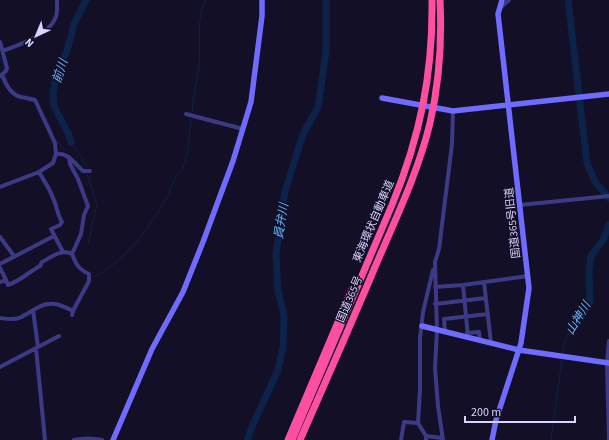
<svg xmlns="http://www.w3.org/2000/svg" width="609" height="440" font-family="'Source Sans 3','Noto Sans JP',sans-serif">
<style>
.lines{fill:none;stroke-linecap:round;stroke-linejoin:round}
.stream{stroke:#0c2248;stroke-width:1}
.river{stroke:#0c2248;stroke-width:7}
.street{stroke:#3d3a85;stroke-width:4}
.secondary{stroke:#6f6bff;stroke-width:5.5}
.highway{stroke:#ff4fa3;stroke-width:7}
.highway-bridge{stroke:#ff4fa3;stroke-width:7}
.labels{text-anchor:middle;stroke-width:3;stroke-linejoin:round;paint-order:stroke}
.street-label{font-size:11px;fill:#d9d4ff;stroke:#130f26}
.water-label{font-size:12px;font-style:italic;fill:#62b6ff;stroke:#130f26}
</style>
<rect width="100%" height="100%" fill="#130f26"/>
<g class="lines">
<path class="stream" d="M0,56L4,71
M5,74C7,81 10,89 17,93C25,98 36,93 39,104
M192,112C193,96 197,81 199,65C201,43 196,21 205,0
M46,118L53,133
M56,140L65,151
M71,142L81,156L87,167
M87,174L97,205L93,220L88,245
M93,277C121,266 153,224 167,197C171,191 172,183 176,177C178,173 182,172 183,168C189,152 189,135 191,119
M43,303L53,302
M59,303L65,305
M68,306L72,308L75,301
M562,354L566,337L575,323
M551,440L562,359"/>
<path class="river" d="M568,0L587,163L595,182L609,198
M71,142L68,133L54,106L53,93L57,71L67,51L74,24L86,0
M575,323L588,307L590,302L589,271L591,256L603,240L609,225
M247,440L254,422L278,370L283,348L284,315L278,291L276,254L285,191L303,134L318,107L326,51V0"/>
<path class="street" d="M500,8L509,0
M0,42L7,68L6,71L0,76
M3,51C19,45 48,35 55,19C58,13 57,6 57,0
M2,75C6,85 11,95 21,97C26,98 30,99 35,100L55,143L56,154
M186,114L243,129
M69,157L70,164L78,179L88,206L84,215L81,234L72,254C76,264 78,269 89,274V281L73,311L72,315
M39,172L53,163L56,154C68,152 75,164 83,171H90
M0,187L39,172C44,181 50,189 53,198C57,206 57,214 62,222L60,225L51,229L63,252
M520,205L609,196
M0,237L14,256
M0,264L54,236
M0,268L6,280L0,282
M6,280L8,285C20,281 29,272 40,266L42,262C50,258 62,248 72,254
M484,282L491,343
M463,285L468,337
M435,287L463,285L528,276
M435,304L486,298
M33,310L38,347
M0,318C7,319 13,320 19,318C31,313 41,302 55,304C61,305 67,308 73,311
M445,332L444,319L488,314
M467,333L479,332L480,341
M36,348L45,440
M0,367L59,336
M418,423L426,436
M74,440C83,438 93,438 102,440
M401,440L404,422L418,423L420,389V338L423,312L433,270
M426,440V436L442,438
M443,440L438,406L435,368L437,330L435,262L439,249L452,144L453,111
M609,440L607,363L609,341"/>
<path class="secondary" d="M382,98L453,111L609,94
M422,326L519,350L609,363
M113,440L152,349L183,292L203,242L233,161L251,102L262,16V0
M492,440L496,420L521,343L529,288L498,14L502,0"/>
<path class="highway" d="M288,440L352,289
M300,440C324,386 347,333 370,279C391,228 417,177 430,123C439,84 442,41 440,0"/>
<path class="highway-bridge" d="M292,440L392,205C420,137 433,74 432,0"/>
</g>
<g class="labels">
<g class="street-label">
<text transform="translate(373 221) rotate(-67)" y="4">東海環状自動車道</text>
<text transform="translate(512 223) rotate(-96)" y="4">国道365号旧道</text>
<text transform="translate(349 299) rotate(-67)" y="4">国道365号</text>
</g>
<g class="water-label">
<text transform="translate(60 71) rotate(-72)" y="4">前川</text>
<text transform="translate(281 221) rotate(-81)" y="4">員弁川</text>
<text transform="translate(578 318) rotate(-59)" y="4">山神川</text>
</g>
</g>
<g transform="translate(36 36) rotate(224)" stroke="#130f26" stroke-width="3" paint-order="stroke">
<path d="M0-3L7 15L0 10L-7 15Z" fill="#d9d4ff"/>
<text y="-6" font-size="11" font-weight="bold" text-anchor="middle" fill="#d9d4ff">N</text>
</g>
<path d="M465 416v6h110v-6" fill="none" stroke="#d9d4ff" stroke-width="2"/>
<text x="471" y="416" font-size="12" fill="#d9d4ff" stroke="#130f26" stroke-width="3" paint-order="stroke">200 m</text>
</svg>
